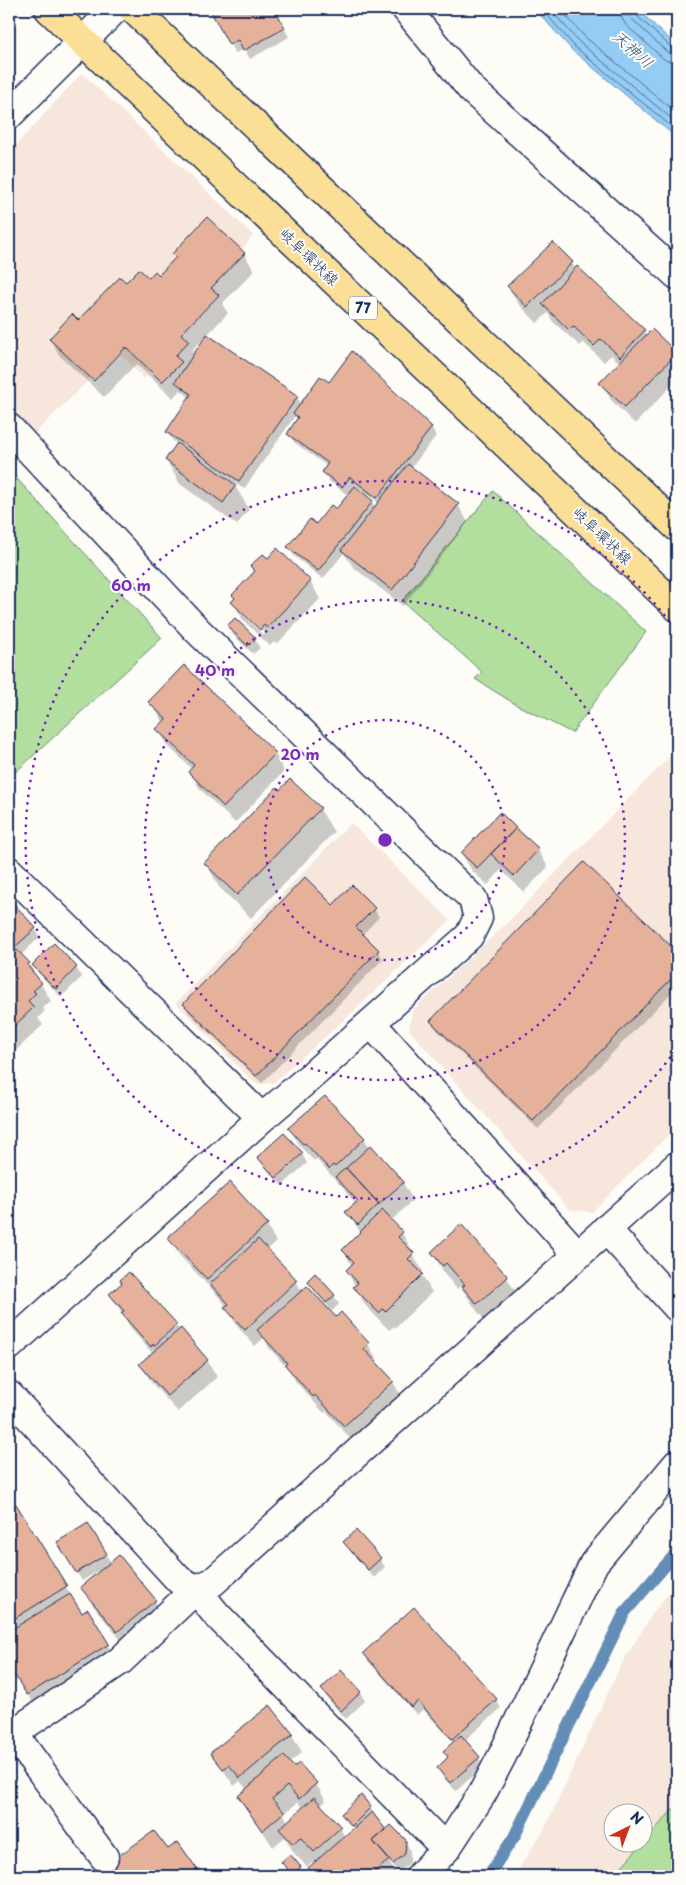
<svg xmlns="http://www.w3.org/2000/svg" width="686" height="1885" font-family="'Playpen Sans','Klee One',sans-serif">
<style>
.built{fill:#f6e6db;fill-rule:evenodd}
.green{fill:#b2df9e;stroke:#66877e}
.water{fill:#94ccf3;stroke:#648db7}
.shadow{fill:#0003;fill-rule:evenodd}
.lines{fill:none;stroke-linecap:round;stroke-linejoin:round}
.shore{stroke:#4b6e9a;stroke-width:1}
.stream{stroke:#648db7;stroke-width:12}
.building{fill:#e6b19a;stroke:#1b2f5e}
.minor-casing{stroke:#1b2f5e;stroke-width:31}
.tertiary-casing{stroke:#1b2f5e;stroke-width:31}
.primary-casing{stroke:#1b2f5e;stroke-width:31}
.minor{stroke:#fdfcf7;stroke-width:28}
.tertiary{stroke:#fdfcf7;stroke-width:28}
.primary{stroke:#fbdf96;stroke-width:28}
.ring{fill:none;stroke:#7b2cbf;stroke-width:2.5;stroke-dasharray:2.5 5}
.labels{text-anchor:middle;stroke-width:4;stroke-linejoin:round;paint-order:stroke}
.shield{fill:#fdfcf7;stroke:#5f6c8c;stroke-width:1}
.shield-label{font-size:14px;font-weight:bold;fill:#1b2f5e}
.street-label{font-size:15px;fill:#1b2f5e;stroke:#fdfcf7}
.water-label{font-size:16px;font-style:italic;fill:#395683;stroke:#fdfcf7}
.centre{fill:#7b2cbf;stroke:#fdfcf7;stroke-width:2.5}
.ring-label{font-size:15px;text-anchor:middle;font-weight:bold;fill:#7b2cbf;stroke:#fdfcf7;stroke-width:4;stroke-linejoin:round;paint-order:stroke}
</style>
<rect width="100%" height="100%" fill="#fdfcf7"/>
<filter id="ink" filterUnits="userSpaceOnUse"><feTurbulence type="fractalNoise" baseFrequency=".02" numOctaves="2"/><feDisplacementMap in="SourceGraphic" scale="10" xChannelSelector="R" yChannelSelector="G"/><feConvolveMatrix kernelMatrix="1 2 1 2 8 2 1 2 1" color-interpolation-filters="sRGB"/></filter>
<g filter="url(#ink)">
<path class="built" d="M82,73L253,235L144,379L118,351L31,437L9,414V153Z
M677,749V1126L592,1212L570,1210L409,1030L412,1011L506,924Z
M351,823L450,920L357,1008L273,1083L255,1084L176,1003Z
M677,1582V1876H514L545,1828L621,1665L653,1613ZM614,1812H644V1842H614Z"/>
<path class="green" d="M9,470L162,638L9,778Z
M493,491L646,632L572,733L515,704L475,679L482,672L402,601Z
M677,1805V1876H613Z"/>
<path class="water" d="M535,9H637L677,46V138L572,50Z"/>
<path class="shadow" d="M215,9H274L289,37L250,59L244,49L235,53L211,11Z
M553,244L572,263L576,270L644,331L647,336L652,331L677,356V380L635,424L611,400L601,383L620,363L611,355L604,362L583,342L580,346L553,322L548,313L537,323L518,303L508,286Z
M244,253L254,271L222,304L228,313L207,335L297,397L301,404L329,384L431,427L436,436L411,468L458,505L468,522L403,606L353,567L344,553L323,579L294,556L289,547L337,511L349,496L329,481L324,472L328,467L294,442L289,434L298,420L295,416L244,489L232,481L249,509L237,525L180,484L166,460L178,444L173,441L167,432L190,397L180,390L173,398L136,364L104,397L60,356L50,339L78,322L126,284L159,277L176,259L174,254ZM205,337L206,338L195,354L192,350ZM355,485L379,503L376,508L372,502L354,487Z
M252,567L310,581L320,599L277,644L274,642L270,646L243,620L233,602L255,573ZM246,614L265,633L263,635L244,616Z
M228,626L255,639L260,648L253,654L233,635Z
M150,702L275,754L284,771L235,823L200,789L190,772L192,769L168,746L158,729L164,723Z
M320,809L334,832L251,918L219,887L206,863Z
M500,814L538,850L548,867L524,892L501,870L488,885L472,871L462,854Z
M584,864L677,954V987L538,1129L437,1030L432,1021Z
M12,904L35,929L40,937L20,956L29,964L51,1001L43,1008L45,1011L38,1018L43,1025L9,1057V957L17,952L9,942V907Z
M333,906L374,909L379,917L362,935L378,950L383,959L262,1083L189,1013L184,1004Z
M54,945L76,968L82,977L61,997L39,974L34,965Z
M290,1129L364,1138L370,1148L403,1183L413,1200L391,1221L402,1233L412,1250L410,1251L423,1271L421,1273L432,1292L395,1328L394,1326L389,1330L365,1305L347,1271L352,1266L343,1250L361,1233L347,1212L356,1204L347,1194L341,1184L340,1185L316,1159L314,1161L300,1146Z
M302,1154L307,1163L282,1186L264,1166L259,1157Z
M267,1225L276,1242L267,1250L296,1281L302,1292L336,1319L341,1314L368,1344L378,1361L376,1364L393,1382L403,1399L354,1443L326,1411L324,1413L296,1382L290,1371L269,1348L264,1338L255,1346L236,1325L227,1307L218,1296L179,1255L169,1238Z
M432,1252L507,1278L521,1301L491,1327L477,1311L460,1286L457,1289L446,1276Z
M129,1274L207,1360L217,1377L178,1412L151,1382L141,1364L153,1354L132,1330L111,1295L123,1283Z
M309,1281L334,1295L339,1304L332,1311L314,1290Z
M9,1503L66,1587L82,1615L88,1611L113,1654L33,1703L9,1664Z
M88,1525L111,1563L119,1556L155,1601L165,1618L128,1649L92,1604L82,1587L99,1573L98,1571L82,1581L64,1552Z
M345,1542L380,1559L385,1567L374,1578L350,1551Z
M364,1653L496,1699L501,1708L464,1741L478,1757L484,1766L456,1791L443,1777L438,1768L449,1758L445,1752L454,1743L423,1709L417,1715L369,1662Z
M322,1690L360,1692L365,1701L346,1719L327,1698Z
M269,1707L292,1735L302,1752L289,1763L294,1769L298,1764L316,1784L326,1801L320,1806L340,1828L345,1837L354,1830L342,1814L370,1807L375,1816L374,1817L385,1830L405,1841L410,1850V1863L398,1872L391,1864H390L397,1876H314L309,1868L317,1862L315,1860L307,1867L294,1853L285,1837L273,1847L240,1796L247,1790L240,1781L234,1786L212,1753ZM298,1802L303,1808L288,1822L284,1814Z
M154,1833L167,1851L178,1844L201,1876H92Z
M282,1862L300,1868L305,1876H290Z"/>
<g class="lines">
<path class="shore" d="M542,9L575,47L677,131
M550,9L579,42L677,123
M560,9L585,37L677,113
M620,9L621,17L626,25L665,60L677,63
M628,9V15L632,19L668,53L677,55
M634,9L636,15L672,48L677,49"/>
<path class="stream" d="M488,1876L514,1837L625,1612L677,1552"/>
</g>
<path class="building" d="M212,9H275L285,28L243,51L238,40L229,45L210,10Z
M207,217L245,253L211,288L219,295L181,334L189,341L175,356L182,362L162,382L126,347L94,381L49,339L72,314L78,320L120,277L126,282L139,269L149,278L155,271L159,275L176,257L172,254Z
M553,242L573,262L527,307L507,286Z
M577,266L645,330L620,357L601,339L594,346L573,326L569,330L542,304Z
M652,329L677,353L625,407L599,383Z
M207,334L298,396L239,481L166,432L191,394L175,382Z
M352,351L432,427L377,498L350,477L342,487L322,472L328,463L287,434L298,417L293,414L320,376L329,382Z
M177,443L236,485L223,503L165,460Z
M408,464L459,504L392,590L341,550Z
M355,486L373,501L318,571L287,547L310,519L316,524L331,505L336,509Z
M277,548L311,581L267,628L264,625L260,630L231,602L235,598L232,595L255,571L250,566L263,554L268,558Z
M235,618L256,638L248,646L227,626Z
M184,665L276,753L224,807L188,772L194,765L156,729L166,719L148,702Z
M290,779L321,808L237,895L204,863L277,787L280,790Z
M500,812L516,828L477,868L461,853Z
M516,828L539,849L514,876L491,854Z
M584,862L677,952V973L533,1121L430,1021Z
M305,877L333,905L352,885L375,908L356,927L379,950L256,1076L183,1004Z
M12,902L36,928L14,948L9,942V905Z
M54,943L77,967L56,989L32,965Z
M17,950L30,963L27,965L42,983L33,991L36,993L28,1001L34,1007L9,1031V956Z
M325,1096L365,1138L335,1167L333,1165L329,1169L305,1143L303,1144L288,1128Z
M284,1133L303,1153L276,1178L257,1157Z
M371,1145L404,1182L379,1204L346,1168Z
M346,1168L379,1204L358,1225L345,1212L358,1201L335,1177Z
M230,1182L268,1224L207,1279L167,1238Z
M382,1210L403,1232L398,1237L414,1253L408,1259L423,1274L385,1312L383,1309L379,1313L353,1287L358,1283L346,1270L354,1262L342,1250Z
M461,1224L508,1277L477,1304L462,1287L465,1285L446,1263L443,1266L431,1252Z
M258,1239L297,1280L245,1330L224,1307L229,1304L210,1284Z
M129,1272L177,1324L154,1346L153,1344L151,1347L121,1313L124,1311L109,1294L122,1283L120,1280Z
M315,1273L335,1295L326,1303L307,1281Z
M307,1286L336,1317L341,1312L369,1343L364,1349L394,1381L344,1426L315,1395L313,1397L285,1365L287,1363L257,1330Z
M181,1328L208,1360L167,1396L139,1364Z
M9,1501L12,1506L16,1504L67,1586L9,1622Z
M88,1523L107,1554L76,1573L57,1542Z
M356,1530L381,1558L368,1570L343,1542Z
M119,1555L156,1600L117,1632L80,1587Z
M70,1594L82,1613L88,1609L109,1644L27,1695L9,1666V1631Z
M414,1607L497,1699L452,1739L418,1701L411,1707L363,1653Z
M341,1670L361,1692L341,1711L321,1689Z
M270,1705L293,1734L240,1778L229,1765L223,1769L210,1753Z
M461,1735L480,1757L450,1783L437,1768L448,1757L443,1751Z
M284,1756L294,1767L299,1763L317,1783L299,1799L287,1786L272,1799L284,1812L262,1831L238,1796Z
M361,1795L371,1807L352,1826L341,1814Z
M314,1797L341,1827L314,1852L300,1837L293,1844L279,1829Z
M372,1812L386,1830L373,1841L389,1860L370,1876H315L308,1868Z
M391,1825L406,1840L405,1854L393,1864L373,1841Z
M154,1831L168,1849L178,1842L202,1876H90Z
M290,1854L301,1867L292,1874L281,1862Z"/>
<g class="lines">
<g class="minor-casing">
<path id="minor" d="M406,9L471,89L677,275
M9,115L115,9
M9,428L197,630L473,899L478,918L469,936L310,1077L262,1118L9,1346
M9,871L262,1118
M371,1023L578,1255
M606,1229L677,1307
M13,1733L104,1857
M9,1736L120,1661L196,1589L216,1614L446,1849
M420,1876L446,1849L482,1794L502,1756L594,1563L677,1464"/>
</g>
<g class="tertiary-casing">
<path id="tertiary" d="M9,1395L179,1580L196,1589L213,1582L677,1166"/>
</g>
<g class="primary-casing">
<path id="primary" d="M49,9L677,607
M133,9L677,527"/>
</g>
<use href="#minor" class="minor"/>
<use href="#tertiary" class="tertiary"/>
<use href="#primary" class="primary"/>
</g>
</g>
<g class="ring">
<circle cx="385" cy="840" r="120"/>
<circle cx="385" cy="840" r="240"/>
<path d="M675 1051A359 359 0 1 1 675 629"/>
</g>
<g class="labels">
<rect class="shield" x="349" y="296.5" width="28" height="23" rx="4"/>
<g class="shield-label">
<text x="363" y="313">77</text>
</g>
<g class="street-label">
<text transform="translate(309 257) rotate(44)" y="5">岐阜環状線</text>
<text transform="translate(602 536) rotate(44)" y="5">岐阜環状線</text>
</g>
<g class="water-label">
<text transform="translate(633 49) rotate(42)" y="6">天神川</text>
</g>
</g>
<circle cx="385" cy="840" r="8" class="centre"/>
<g class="ring-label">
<text x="131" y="591">60 m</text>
<text x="215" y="676">40 m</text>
<text x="300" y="760">20 m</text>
</g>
<rect width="686" height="1885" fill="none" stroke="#fdfcf7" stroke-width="30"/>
<rect x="15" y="15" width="656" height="1855" fill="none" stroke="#1b2f5e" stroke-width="2" filter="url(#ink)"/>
<g transform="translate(628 1828) rotate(42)"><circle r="24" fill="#fdfcf7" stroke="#a3aaba"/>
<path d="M0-4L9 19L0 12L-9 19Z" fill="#c8321e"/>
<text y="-8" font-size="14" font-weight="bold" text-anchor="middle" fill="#1b2f5e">N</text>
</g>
</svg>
